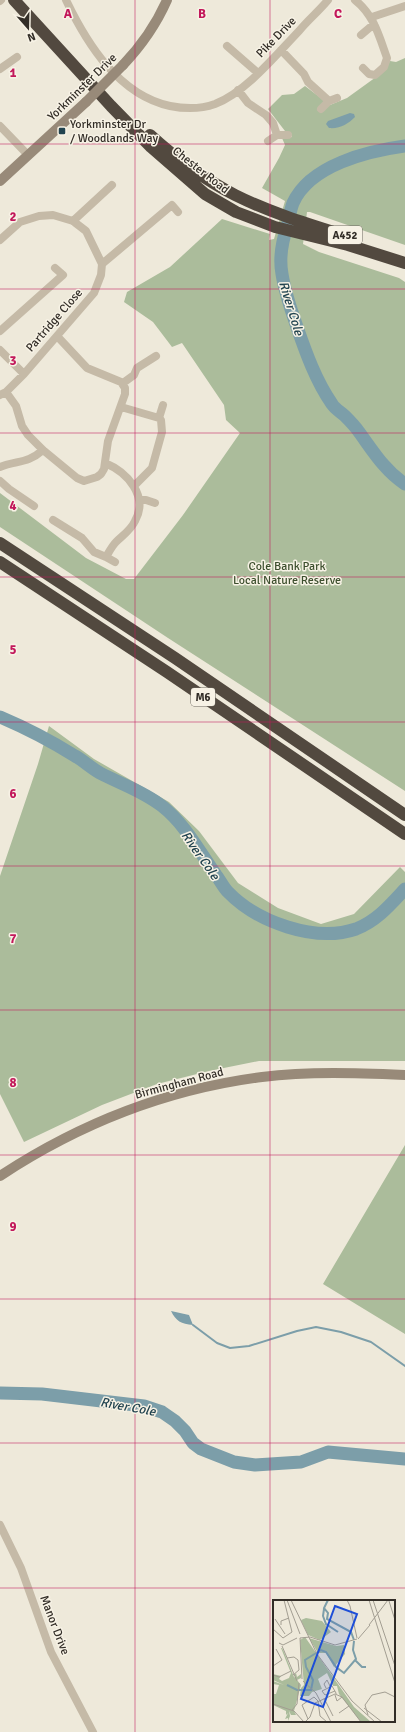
<svg xmlns="http://www.w3.org/2000/svg" width="405" height="1732" font-family="Signika,sans-serif">
<style>
.green{fill:#abbc9b}
.water{fill:#7c9ea9}
.lines{fill:none;stroke-linecap:round;stroke-linejoin:round}
.stream{stroke:#7c9ea9;stroke-width:2}
.river{stroke:#7c9ea9;stroke-width:13}
.street{stroke:#c5baa7;stroke-width:8}
.secondary{stroke:#988a79;stroke-width:10}
.highway{stroke:#52493f;stroke-width:12}
.secondary-bridge{stroke:#988a79;stroke-width:10}
.grid{fill:none;stroke:#c2185b;stroke-width:1;stroke-opacity:0.55}
.poi-dot{fill:#21434f;stroke:#f7f2e5;stroke-width:1.5}
.labels{text-anchor:middle;stroke-width:3;stroke-linejoin:round;paint-order:stroke}
.shield{fill:#f7f2e5;stroke:#6d6860;stroke-width:1}
.shield-label{font-size:11px;font-weight:bold;fill:#322d27}
.street-label{font-size:12px;fill:#322d27;stroke:#f7f2e5}
.poi-label{font-size:12px;fill:#322d27;stroke:#f7f2e5;text-anchor:start}
.park-label{font-size:12px;fill:#3c4e2d;stroke:#f7f2e5}
.water-label{font-size:13px;font-style:italic;fill:#21434f;stroke:#f7f2e5}
.inset-river{fill:none;stroke:#7c9ea9;stroke-width:2}
.inset-road{fill:none;stroke:#a39e92;stroke-width:1}
.view{fill:#1d4ed8;fill-opacity:0.15;stroke:#1d4ed8;stroke-width:2}
.inset-edge{fill:none;stroke:#322d27;stroke-width:2}
.grid-label{font-size:13px;text-anchor:middle;font-weight:bold;fill:#c2185b;stroke:#f7f2e5;stroke-width:3;stroke-linejoin:round;paint-order:stroke}
</style>
<rect width="100%" height="100%" fill="#eee9da"/>
<path class="green" d="M405,58V245L310,212H307L303,244L319,252L399,278L405,282V791L168,638L0,527V493L86,558L126,579H134L183,515L240,433L226,420L224,405L182,343L172,347L153,322L124,302L127,292L170,267L222,219L270,234L269,240L274,239L285,201L262,188L279,158L285,145L282,138L292,137L291,133L285,131L268,109L282,95L294,94L305,86L330,105L347,98L383,72L390,61L396,62Z
M49,726L94,759L169,802L199,831L238,883L278,908L321,924L354,914L400,867L405,872V1061H259L209,1071L157,1084L102,1105L24,1142L0,1094V876L38,764Z
M405,1145V1334L323,1284Z"/>
<path class="water" d="M350,113L354,114L355,117C348,124 340,129 329,128L326,124L328,121Z
M171,1311L189,1315L193,1325C181,1324 176,1321 171,1311Z"/>
<g class="lines">
<path class="stream" d="M193,1325L217,1343L230,1348L249,1346L297,1331L316,1327L341,1332L371,1342L405,1366"/>
<path class="river" d="M405,146C368,151 310,165 293,203C290,211 289,219 287,227C282,242 279,258 282,274C285,293 291,310 297,327C306,353 316,381 332,404C335,409 341,412 345,416C350,421 355,426 359,432C373,451 385,471 405,484
M0,717C26,728 51,741 75,756C84,761 91,768 100,773C121,784 143,791 162,806C185,824 199,851 216,875C220,880 223,887 228,892C257,922 315,943 356,929C377,921 391,904 405,889
M0,1393L42,1394L144,1406L162,1412L175,1421L185,1431L193,1443L201,1449L234,1462L255,1465L301,1462L328,1452L405,1459"/>
<path class="street" d="M66,0C87,44 119,95 170,106C185,109 201,109 215,104C246,92 276,55 299,31C308,20 319,11 328,0
M355,0C374,15 379,36 387,58L384,67L375,75L369,74L363,68
M0,1L1,0
M372,17L405,6
M361,35L374,24
M227,46L258,73
M281,50L304,74L308,82L329,101
M0,69L17,57
M238,90L248,103L266,115L273,123L277,135
M321,109L329,101L337,98
M0,126L28,155
M268,141L277,135H288
M73,221L112,185
M0,240L20,222L39,216L53,215L73,221L86,231L102,264L101,275L94,293L24,374L6,392L0,395
M102,264L172,205L178,212
M0,331L63,275L55,268
M0,350L24,374
M123,383L134,375L137,368L156,356
M6,392L16,406L22,426L28,435L43,450L77,478L84,481L97,477L101,474L104,469L108,441L125,394V388L121,382L87,368L57,336
M121,407L159,418L161,420L162,432L152,468L134,486
M159,418L163,405
M0,467C18,460 27,464 43,450
M0,481L9,489L34,506
M140,500H146L155,503
M53,520L82,538L94,552L106,557C109,552 112,546 116,542C123,535 131,530 135,521C149,496 127,472 105,463
M106,557L115,562
M0,1525L21,1568L51,1652L93,1732"/>
<path class="secondary" d="M123,65C142,45 156,25 167,0
M0,181L86,102
M0,1176C79,1124 168,1089 262,1077C309,1071 358,1073 405,1075"/>
<path class="highway" d="M14,0L111,106L151,147L205,194L236,212L275,227L348,245L405,263
M150,135C175,158 204,179 235,195C273,214 315,226 356,239
M0,543L175,658L405,815
M0,562L167,672L405,834"/>
<path class="secondary-bridge" d="M86,102L123,65"/>
</g>
<path class="grid" d="M135,0V1732M270,0V1732M0,144H405M0,289H405M0,433H405M0,577H405M0,722H405M0,866H405M0,1010H405M0,1155H405M0,1299H405M0,1443H405M0,1588H405"/>
<rect class="poi-dot" x="58" y="127" width="8" height="8" rx="2"/>
<g class="labels">
<g class="shield">
<rect x="328" y="226" width="34" height="18" rx="3"/>
<rect x="191" y="688" width="24" height="18" rx="3"/>
</g>
<g class="shield-label">
<text x="345" y="239">A452</text>
<text x="203" y="701">M6</text>
</g>
<g class="street-label">
<text transform="translate(276 37) rotate(-46)" y="4">Pike Drive</text>
<text transform="translate(82 87) rotate(-44)" y="4">Yorkminster Drive</text>
<text transform="translate(201 170) rotate(38)" y="4">Chester Road</text>
<text transform="translate(54 320) rotate(-49)" y="4">Partridge Close</text>
<text transform="translate(179 1083) rotate(-15)" y="4">Birmingham Road</text>
<text transform="translate(55 1625) rotate(69)" y="4">Manor Drive</text>
</g>
<g class="poi-label">
<text x="70" y="128">Yorkminster Dr<tspan x="70" dy="14">/ Woodlands Way</tspan></text>
</g>
<g class="park-label">
<text x="287" y="570">Cole Bank Park<tspan x="287" dy="14">Local Nature Reserve</tspan></text>
</g>
<g class="water-label">
<text transform="translate(292 308) rotate(73)" y="5">River Cole</text>
<text transform="translate(201 855) rotate(55)" y="5">River Cole</text>
<text transform="translate(128 1406) rotate(10)" y="5">River Cole</text>
</g>
</g>
<g transform="translate(273 1600)">
<rect width="122" height="122" fill="#eee9da"/>
<path d="M33,18L49,21L58,32L47,40L35,35L28,20ZM32,37L81,107L98,122H88L66,94L64,86H60L54,73L45,79L49,89L39,92L36,96H27L28,88L31,85L27,40ZM36,38L63,46L71,45L72,54L61,67L53,53H45ZM8,48H9L11,52L21,77L23,78L21,75L23,73L24,77L28,74V78L24,80L28,85L21,111L23,115H18L16,111L17,116L15,121V118L12,119L15,113L13,115V111L0,105V94H3L6,85L0,84V81L11,85L0,80V74L8,76L6,79L9,81L16,78L18,73Z" fill="#abbc9b"/>
<path class="inset-river" d="M55,0L51,8L55,13L54,19L78,32L81,40M51,9L50,16L53,24L65,32M82,60L89,67H93M14,85L24,90H38L40,80L33,67L32,60L48,50L53,52L63,67L71,73L83,59L80,50L81,41"/>
<path class="inset-road" d="M14,0L27,34M18,0L44,54L79,101L102,122M74,0L77,6L84,38M96,0L122,83M100,0L122,66M116,1L122,20M2,19L12,34M8,25V21L16,18M96,25L115,0M0,29L10,38L19,32L11,0M27,38L37,37L62,45L84,39M27,38L29,79M85,39L97,25M6,43L10,45L24,38M9,46L24,81M14,58L21,57L25,60L26,70L20,75M0,66L9,60L3,49M0,75L6,77L18,71M30,81L43,93L58,122M53,88L51,84L54,80L57,86M62,91L52,95L49,91L59,86L63,93V94M62,95L64,101L69,97M51,98L60,116M0,104L21,111L31,122M91,108L109,122M19,110L24,104L26,83M66,113L76,106M95,115L92,105L99,95L112,92L122,97M35,119L29,105L41,97L45,101L47,116L54,122M32,122L37,117L42,103L62,94L69,97L88,122"/>
<path class="view" d="M62,6L84,14L50,107L28,99Z"/>
<rect width="122" height="122" class="inset-edge"/>
</g>
<g class="grid-label">
<text x="68" y="18">A</text>
<text x="202" y="18">B</text>
<text x="338" y="18">C</text>
<text x="13" y="77">1</text>
<text x="13" y="221">2</text>
<text x="13" y="365">3</text>
<text x="13" y="510">4</text>
<text x="13" y="654">5</text>
<text x="13" y="798">6</text>
<text x="13" y="943">7</text>
<text x="13" y="1087">8</text>
<text x="13" y="1231">9</text>
</g>
<g transform="translate(28 28) rotate(160)" stroke="#f7f2e5" stroke-width="3" paint-order="stroke">
<path d="M0-3L7 15L0 10L-7 15Z" fill="#322d27"/>
<text y="-6" font-size="11" font-weight="bold" text-anchor="middle" fill="#322d27">N</text>
</g>
</svg>
